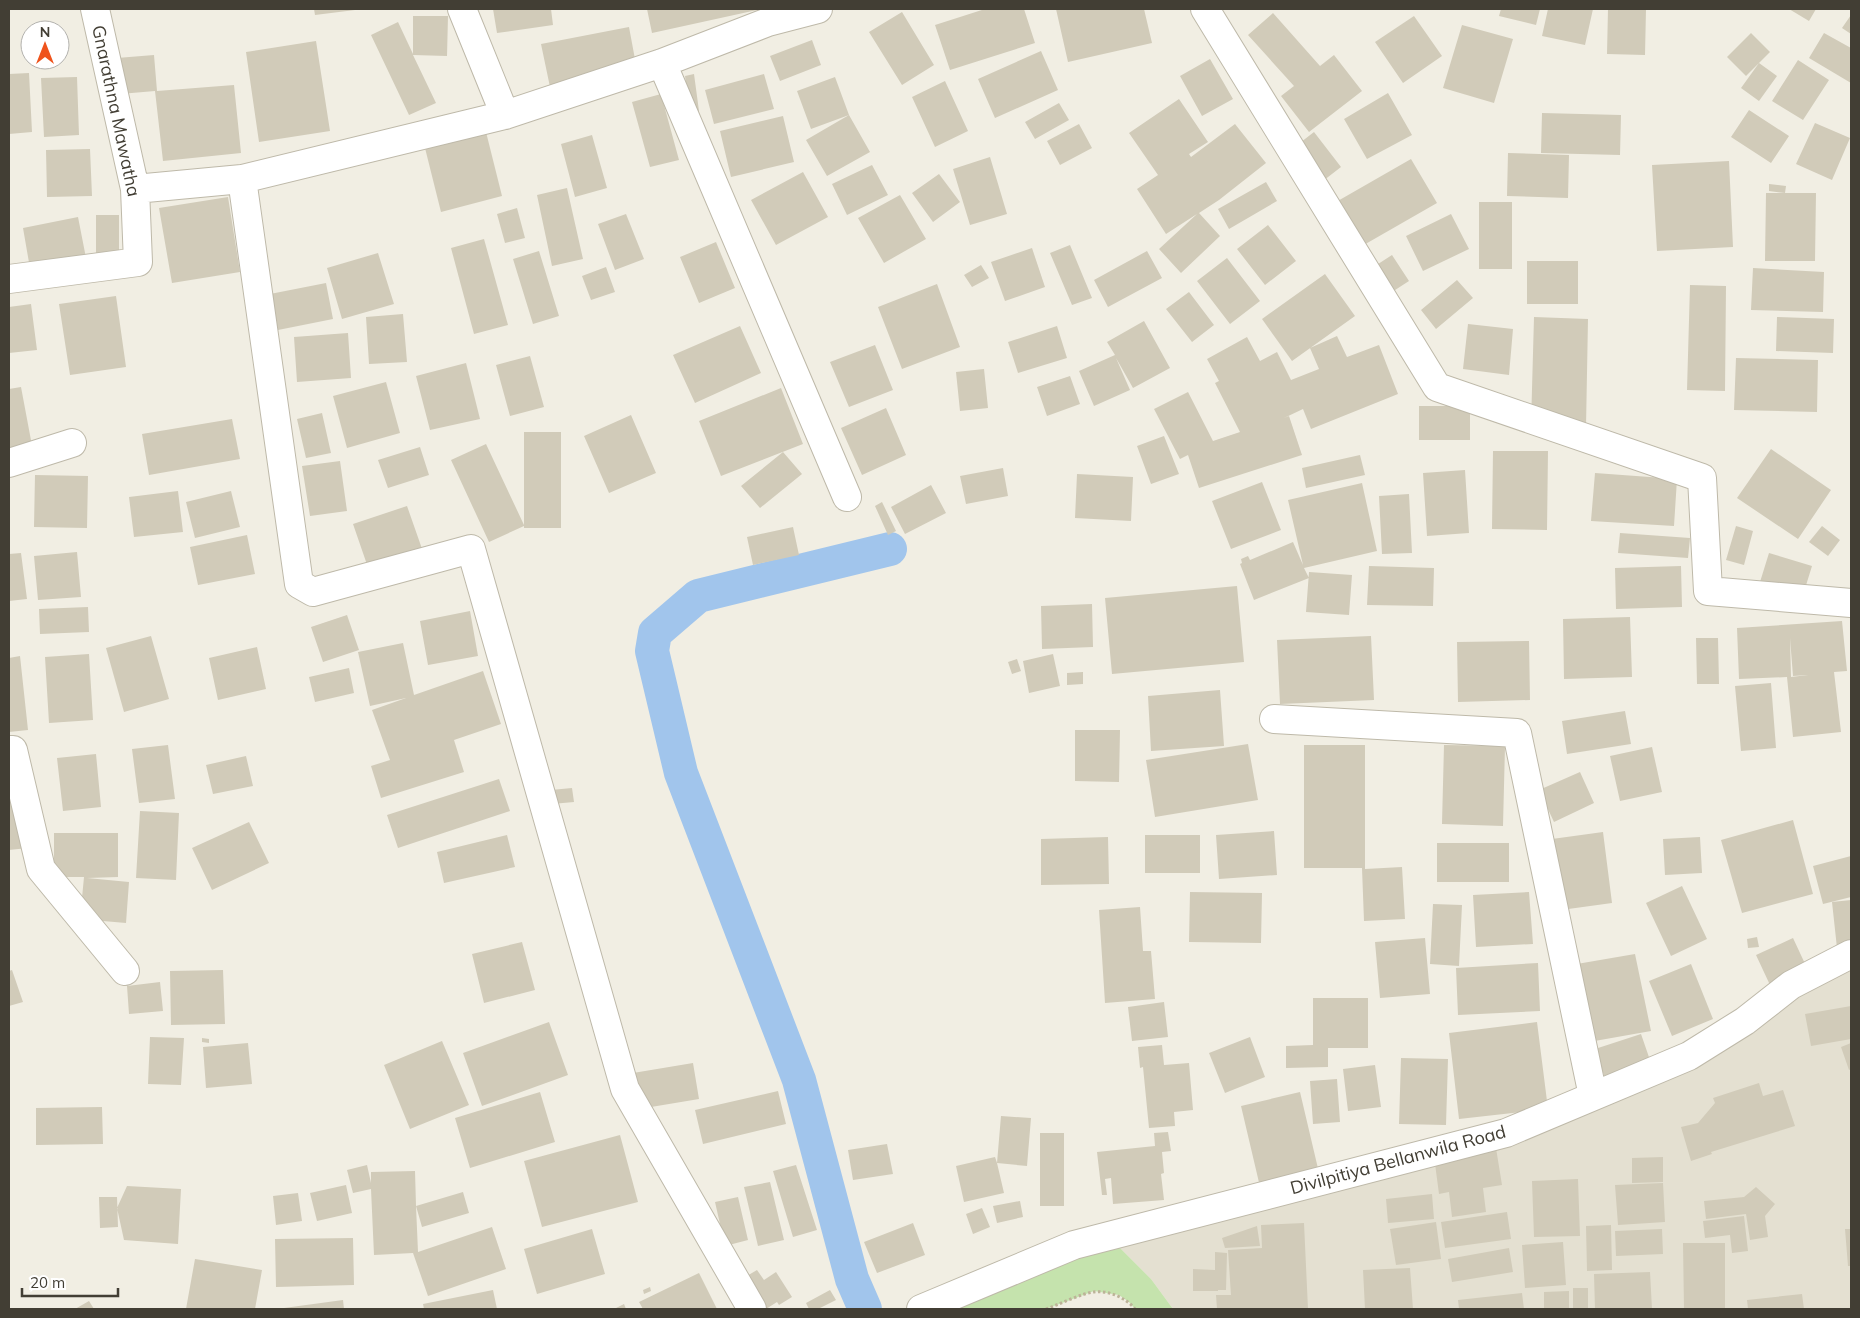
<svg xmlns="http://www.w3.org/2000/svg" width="1860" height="1318" font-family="Mulish,sans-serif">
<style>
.residential{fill:#e4e0d1}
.green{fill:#c5e3ad}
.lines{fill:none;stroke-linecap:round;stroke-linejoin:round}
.canal{stroke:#a1c5ec;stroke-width:34}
.building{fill:#d1cbb9;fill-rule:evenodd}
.minor-casing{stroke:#beb9a9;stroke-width:30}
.path{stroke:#bcb398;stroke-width:3;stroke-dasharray:2.5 2.5;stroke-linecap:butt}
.minor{stroke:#fff;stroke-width:28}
.labels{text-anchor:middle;stroke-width:4.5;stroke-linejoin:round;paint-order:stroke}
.street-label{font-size:18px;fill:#423e34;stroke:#fff}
</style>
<rect width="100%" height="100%" fill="#f1eee3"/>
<path class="residential" d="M1851,954V1309H1173L1151,1279L1114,1242L1506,1133L1689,1056Z"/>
<path class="green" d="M1114,1242L1151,1279L1173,1309H1135L1129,1302L1119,1295L1094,1291L1046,1309H921Z"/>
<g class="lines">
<path class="canal" d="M865,1309L852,1279L799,1080L681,773L652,651L655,633L698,596L890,549"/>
</g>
<path class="building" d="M314,9H355V10L315,15Z
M493,9H551L553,25L497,33Z
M647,9H757V10L652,33Z
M985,9H1024L1035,43L950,70L935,25Z
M1056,9H1144L1152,43L1068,62Z
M1501,9H1540L1536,25L1499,16Z
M1548,9H1593L1585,45L1542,36Z
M1608,9H1646L1645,55L1607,54Z
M1789,9H1816L1809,21Z
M902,12L934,65L902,85L869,32Z
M1273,13L1320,66L1334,55L1362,91L1309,132L1281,96L1294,86L1248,35Z
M1851,15V34L1842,28Z
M413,16H448L447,56L413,55L436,103L409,115L371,35L398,22L413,54Z
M1414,16L1442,56L1403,83L1375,42Z
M1462,25L1513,39L1494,103L1443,88Z
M629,27L637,70L550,87L541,44Z
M1751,33L1770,52L1746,76L1727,57Z
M1824,33L1851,48V83L1809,58Z
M812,40L821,65L780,81L770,56Z
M316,41L330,131L259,142L246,52Z
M1041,51L1058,90L995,118L978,79Z
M154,55L157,91L234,85L241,153L163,161L155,91L120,94L117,58Z
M1210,59L1233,99L1202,116L1180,76Z
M1798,60L1829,80L1803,120L1772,101Z
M1759,63L1777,76L1759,101L1741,88Z
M29,73L32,132L9,134V74Z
M694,74L699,111L690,113L685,76Z
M764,74L774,109L714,124L705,90Z
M77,77L79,135L44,137L41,78Z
M835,77L849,115L811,129L797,91Z
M945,81L968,131L935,147L912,97Z
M1388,93L1412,135L1367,159L1344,119Z
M661,94L679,160L650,167L632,102Z
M1179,99L1208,142L1189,154L1191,157L1235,124L1266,163L1219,200L1199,213L1220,236L1181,273L1159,249L1197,214L1166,234L1137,189L1158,175L1129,133Z
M1059,103L1069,120L1035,139L1025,122Z
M1749,110L1789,136L1771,163L1731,137Z
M1542,113L1621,115L1620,155L1541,153Z
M849,115L870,152L827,176L806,140Z
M783,116L794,162L731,177L720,131Z
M1815,123L1850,138L1832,180L1796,164Z
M1079,124L1092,148L1060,165L1047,141Z
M486,132L502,196L441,212L425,148Z
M1314,132L1341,167L1310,191L1283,156Z
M592,135L607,188L575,197L561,144Z
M90,149L92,196L47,197L46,150Z
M1508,153L1569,155L1568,198L1507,196Z
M990,157L1007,214L970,225L953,169Z
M1411,159L1437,203L1362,246L1336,202Z
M1729,161L1733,247L1657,251L1652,165Z
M872,165L888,195L847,215L832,184Z
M803,172L828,217L776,245L751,200Z
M939,174L960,202L933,222L912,193Z
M1266,182L1277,201L1229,229L1218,209Z
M1769,184L1786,186L1785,193L1769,191Z
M567,188L583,259L552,266L537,195Z
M1766,193H1816L1815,261H1765Z
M900,195L926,239L884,263L858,218Z
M228,197L240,272L172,283L159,208Z
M1479,202H1512V269H1479Z
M517,208L525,238L505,243L497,214Z
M626,214L644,259L615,270L598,224Z
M1451,214L1469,249L1423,271L1406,236Z
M96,215H119V262H96Z
M78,217L87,263L31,274L23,228Z
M1268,225L1296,261L1265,285L1237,249Z
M484,239L508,325L474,334L451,248Z
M716,242L735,288L699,303L680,257Z
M1070,245L1092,298L1072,305L1050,253Z
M1032,248L1045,287L1005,301L991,262Z
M539,251L559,316L533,324L513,259Z
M1147,251L1162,278L1108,307L1094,280Z
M378,253L394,304L342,319L327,268Z
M1392,255L1409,281L1392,292L1375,266Z
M1227,258L1260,301L1230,324L1197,281Z
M1527,261H1578V304H1527Z
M981,265L989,278L972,287L964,275Z
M606,267L615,292L591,300L582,276Z
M1753,268L1824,272L1823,312L1751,310Z
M1325,274L1355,316L1292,361L1262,319Z
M1457,280L1473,298L1436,329L1421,310Z
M326,283L333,319L278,330L270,294Z
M937,284L960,347L902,369L878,307Z
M1690,285L1726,286L1725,391L1687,390Z
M1189,292L1214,325L1192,342L1166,309Z
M116,296L126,367L70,375L59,304Z
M31,304L37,350L9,353V307Z
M403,314L407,362L369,364L366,317Z
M1534,317L1588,319L1586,427L1531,425Z
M1777,317L1834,319L1833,353L1776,351Z
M1144,321L1170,368L1133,388L1116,358L1130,390L1094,406L1079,371L1115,355L1107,342Z
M1468,324L1513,329L1509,375L1463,369Z
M740,326L761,373L695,403L673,355Z
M1057,326L1067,358L1018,373L1008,342Z
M348,333L351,378L297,382L294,337Z
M1337,336L1347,357L1379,345L1398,394L1311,429L1303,409L1284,418L1289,416L1302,455L1199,488L1188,455L1180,459L1154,409L1188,392L1213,441L1240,432L1215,383L1219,381L1207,359L1247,337L1260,361L1277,352L1291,380L1319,369L1310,348Z
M875,345L893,390L849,407L830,362Z
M530,356L544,407L510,416L496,365Z
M1736,358L1818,360L1817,412L1734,410Z
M466,363L480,419L430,430L416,376Z
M984,369L988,408L960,411L956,372Z
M1070,376L1080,404L1047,416L1037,387Z
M386,382L400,433L347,448L333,396Z
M21,387L33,451L9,456V389Z
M781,388L803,444L721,476L699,421Z
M1419,406H1470V440H1419Z
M886,408L906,455L862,475L841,428Z
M322,413L331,453L306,458L297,419Z
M631,415L656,473L609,493L584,436Z
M232,419L240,459L149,475L142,434Z
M524,432H561V528H524V526L489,542L451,460L486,444L524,525Z
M1164,436L1179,474L1151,484L1137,446Z
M420,447L429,475L388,488L378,460Z
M1771,449L1831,490L1798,539L1737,498Z
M1493,451H1548L1547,530L1492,529Z
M783,452L802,474L760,508L741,486Z
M1360,455L1365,475L1306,488L1302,468Z
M340,461L347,511L310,516L302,466Z
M1003,468L1008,496L966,504L960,476Z
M1465,470L1469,533L1427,536L1423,473Z
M1595,473L1677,479L1674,526L1591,521Z
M1077,474L1133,477L1131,521L1075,518Z
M35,475L88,476L87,528L34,527Z
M1262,482L1281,530L1231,549L1212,501Z
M1362,483L1377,551L1304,568L1309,578L1254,600L1240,564L1242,563L1241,559L1248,556L1250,560L1293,542L1303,565L1288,500Z
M931,485L946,513L905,534L891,507Z
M178,491L183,532L134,537L129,497Z
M231,491L240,527L195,538L186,502Z
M1409,494L1412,553L1382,554L1379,496Z
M882,502L896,531L888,535L875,506Z
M407,506L427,563L373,582L353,524Z
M1736,526L1753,531L1744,565L1726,560Z
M1822,526L1840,540L1828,556L1809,542Z
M793,527L799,555L753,565L747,537Z
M1620,533L1690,538L1688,558L1618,553Z
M247,535L255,574L198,585L190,547Z
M77,552L81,597L38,600L34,556Z
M21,553L27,599L9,601V554Z
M1769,553L1812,566L1803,595L1760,582Z
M1369,566L1434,568L1433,606L1367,605Z
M1681,566L1682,607L1616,609L1615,568Z
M1309,572L1352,575L1349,615L1306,612Z
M1237,586L1244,662L1112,674L1105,598Z
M1092,604L1093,647L1042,649L1041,606Z
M88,607L89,632L40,634L39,609Z
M470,611L478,656L428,665L420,621Z
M347,615L359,650L323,662L311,627Z
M1630,617L1632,677L1564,679L1563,619Z
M1842,621L1847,671L1834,672L1841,732L1793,737L1787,677L1739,679L1737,628ZM1790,638L1793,676L1808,675L1791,677Z
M151,636L169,699L124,712L106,648Z
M1371,636L1374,700L1280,704L1277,640Z
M1696,638H1718L1719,684H1697Z
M1529,641L1530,700L1458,702L1457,642Z
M403,643L414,695L483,671L501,724L454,740L464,772L381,798L371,766L390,760L372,710L406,698L370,706L358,652Z
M257,647L266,689L218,700L209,658Z
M89,654L93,720L49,723L45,657Z
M1053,654L1060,686L1029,693L1023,661Z
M20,656L28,730L9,732V658Z
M1017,659L1021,671L1012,674L1008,662Z
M349,668L354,693L315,702L309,677Z
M1083,672V684L1067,685V673Z
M1771,683L1776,748L1741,751L1735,686Z
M1220,690L1224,746L1151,751L1148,696Z
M1625,711L1631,744L1567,754L1562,721Z
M1075,730H1120L1119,782L1075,781Z
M1248,744L1258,800L1155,817L1146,760Z
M168,745L175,799L139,803L132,749Z
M1304,745H1365V869L1402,867L1405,919L1364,921L1362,868H1304Z
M1444,745L1505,746L1503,826L1442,824Z
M1652,747L1662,792L1620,801L1610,756Z
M96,754L101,807L63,811L57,758Z
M246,756L253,786L213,794L206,765Z
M1580,772L1594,803L1554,822L1539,790Z
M499,779L510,811L398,848L387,815Z
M572,788L574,802L552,804L551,790Z
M21,799L28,848L9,850V801Z
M140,811L179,813L176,880L136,878Z
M1793,820L1813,894L1742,913L1721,840Z
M249,822L269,863L212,890L192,848Z
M1274,831L1277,875L1219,879L1216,835Z
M1603,832L1612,903L1561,910L1552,839Z
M54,833H118V877L87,878L129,882L126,923L80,919L84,877H54Z
M507,835L515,867L444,883L437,852Z
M1145,835H1200V873H1145Z
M1108,837L1109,884L1041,885V839Z
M1700,837L1702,873L1665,875L1663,839Z
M1437,843H1509V882H1437Z
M1851,856V897L1823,904L1813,866Z
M1682,886L1707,939L1671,956L1646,903Z
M1190,892L1262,893L1261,943L1189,942Z
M1529,892L1533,944L1476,947L1473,895Z
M1851,900V946L1837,948L1832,902Z
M1433,904L1462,905L1459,966L1430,964Z
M1140,907L1143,951H1151L1155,999L1105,1003L1099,910Z
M1757,937L1759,947L1748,948L1747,939Z
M1425,938L1430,994L1380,998L1375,942Z
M1793,938L1807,968L1770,985L1756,955Z
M522,942L535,990L484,1003L472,954Z
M1635,954L1651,1031L1589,1042L1571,965Z
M1538,963L1540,1011L1458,1015L1456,968Z
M1691,964L1713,1019L1672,1036L1649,981Z
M12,970L23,1002L9,1006V971Z
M223,970L225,1024L171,1025L170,971Z
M160,982L163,1011L129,1014L127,986Z
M1313,998H1368V1048H1328V1067L1286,1068V1046L1313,1045Z
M1164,1002L1168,1037L1132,1041L1128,1007Z
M1851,1006V1039L1811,1046L1805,1014Z
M549,1022L568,1075L482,1106L463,1053Z
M1537,1022L1548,1109L1459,1119L1449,1033Z
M1641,1034L1651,1063L1605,1078L1595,1049Z
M150,1037L184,1038L181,1085L148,1084Z
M1250,1037L1265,1077L1225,1093L1209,1053Z
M202,1038L209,1039V1043L202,1042Z
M442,1041L469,1105L410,1129L384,1065Z
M248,1043L252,1084L206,1088L203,1047Z
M1851,1043V1069L1849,1070L1841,1047Z
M1162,1045L1164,1065L1189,1063L1193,1110L1174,1112L1175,1126L1149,1128L1143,1067L1140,1068L1138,1047Z
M1401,1058L1448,1059L1446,1125L1399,1124Z
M693,1063L699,1099L639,1109L633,1073Z
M1375,1065L1381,1107L1348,1111L1343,1069Z
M1337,1079L1340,1122L1313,1124L1310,1081Z
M1759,1083L1763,1096L1783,1090L1795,1126L1711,1152L1712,1154L1691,1161L1681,1127L1698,1123L1715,1103L1713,1098Z
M778,1091L786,1124L703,1144L695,1110Z
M540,1092L555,1142L470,1168L455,1118Z
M1300,1092L1320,1177L1261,1191L1241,1106Z
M102,1107L103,1144L36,1145V1108Z
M1001,1116L1031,1118L1027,1166L997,1163L1004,1193L964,1202L956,1166L995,1157L997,1163Z
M1168,1132L1171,1151L1162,1152L1164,1173L1161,1174L1164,1200L1113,1204L1111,1178L1105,1179L1107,1195H1102L1097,1152L1155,1146L1154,1133Z
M1040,1133H1064V1206H1040Z
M620,1135L638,1202L542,1227L524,1161Z
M887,1144L893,1174L853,1180L848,1150Z
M1496,1148L1502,1185L1483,1188L1486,1212L1452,1217L1449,1192L1439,1194L1434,1156Z
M1663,1157V1182L1632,1183V1158Z
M367,1165L371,1183V1172L415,1171L416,1206L463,1192L469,1213L422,1227L416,1206L418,1252L492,1227L506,1269L428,1296L413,1253L374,1255L371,1189L353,1193L347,1170Z
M796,1165L817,1230L793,1237L773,1171Z
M1578,1179L1580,1236L1534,1237L1532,1181Z
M770,1182L784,1240L758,1246L744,1187Z
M1663,1183L1665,1222L1618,1225L1615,1185Z
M346,1185L352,1213L317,1221L310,1193Z
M127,1186L181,1189L178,1244L124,1240L117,1208Z
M1756,1187L1775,1204L1765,1216L1768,1237L1750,1240L1746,1214L1706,1219L1704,1201L1744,1197Z
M298,1193L302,1221L276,1225L273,1196Z
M1432,1194L1434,1219L1388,1223L1386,1199Z
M99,1197H117L118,1227L100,1228Z
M738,1197L748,1240L725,1246L715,1202Z
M1020,1201L1023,1217L997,1223L993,1206Z
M982,1208L990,1227L973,1234L966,1214Z
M1507,1212L1511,1239L1445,1248L1441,1222Z
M1744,1216L1748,1251L1732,1253L1730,1235L1705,1238L1703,1221Z
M1436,1222L1441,1259L1396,1265L1390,1229Z
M913,1223L925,1255L877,1273L864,1242Z
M1304,1223L1308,1309H1217L1216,1295H1231L1228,1250L1262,1248L1261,1225Z
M1611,1225L1612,1270L1587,1271L1586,1226Z
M1257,1226L1260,1246L1225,1248L1222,1238Z
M592,1229L605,1274L537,1294L524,1249Z
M1662,1229L1663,1254L1616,1256L1615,1231Z
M1845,1229H1851V1266H1848Z
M353,1238L354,1285L276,1287L275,1239Z
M1563,1242L1566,1285L1525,1288L1522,1245Z
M1683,1243H1725V1309H1684Z
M1509,1248L1513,1272L1452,1282L1448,1259Z
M1215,1252L1227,1253L1226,1290H1218V1291H1193V1269L1215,1270Z
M195,1259L262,1270L255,1309H186Z
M1410,1268L1413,1309H1365L1363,1270Z
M757,1270L764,1280L776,1272L792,1297L779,1305L777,1302L766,1309H752L735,1283Z
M1650,1272L1652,1309H1595L1594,1274Z
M699,1273L717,1309H643L639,1302Z
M650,1287L651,1291L644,1294L643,1290Z
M1573,1288H1588V1309H1573Z
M493,1290L497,1309H424L423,1304Z
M830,1290L836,1300L818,1309H809L806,1303Z
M1569,1291V1309H1544V1292Z
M1522,1293L1524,1309H1459L1458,1300Z
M1802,1294L1804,1309H1748L1747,1300Z
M343,1300L344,1309H284V1308Z
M89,1301L94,1309H75Z
M624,1304L626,1309H614Z"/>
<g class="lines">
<g class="minor-casing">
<path id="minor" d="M462,9L505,115
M1205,9L1437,387L1702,478L1708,591L1851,603
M662,63L847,497
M135,189L242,179
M9,279L138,262L135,189L95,9
M9,463L72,443
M1274,719L1517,733L1593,1096
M9,750H13L41,869L125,971
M752,1309L625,1089L471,549L313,592L299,584L242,179L505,115L662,63L768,22L818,9
M921,1309L1074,1245L1506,1133L1689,1056L1745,1021L1791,985L1851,954"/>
</g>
<path class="path" d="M1046,1309C1058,1305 1082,1293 1094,1292C1109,1290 1126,1298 1135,1309"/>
<use href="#minor" class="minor"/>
</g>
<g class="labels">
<g class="street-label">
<text transform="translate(116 111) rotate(78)" y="6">Gnarathna Mawatha</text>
<text transform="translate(1398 1160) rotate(-15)" y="6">Divilpitiya Bellanwila Road</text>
</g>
</g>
<rect width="1860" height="1318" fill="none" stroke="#423e34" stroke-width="20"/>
<g transform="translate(45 45)"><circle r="24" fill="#ffffff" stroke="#b3b2ae"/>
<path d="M0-4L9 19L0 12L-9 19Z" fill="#ef531c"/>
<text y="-8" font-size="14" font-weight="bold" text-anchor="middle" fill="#423e34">N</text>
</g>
<path d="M22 1288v8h96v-8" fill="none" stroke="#423e34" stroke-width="2.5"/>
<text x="30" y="1288" font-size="15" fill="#423e34" stroke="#ffffff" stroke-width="4" paint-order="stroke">20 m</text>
</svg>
